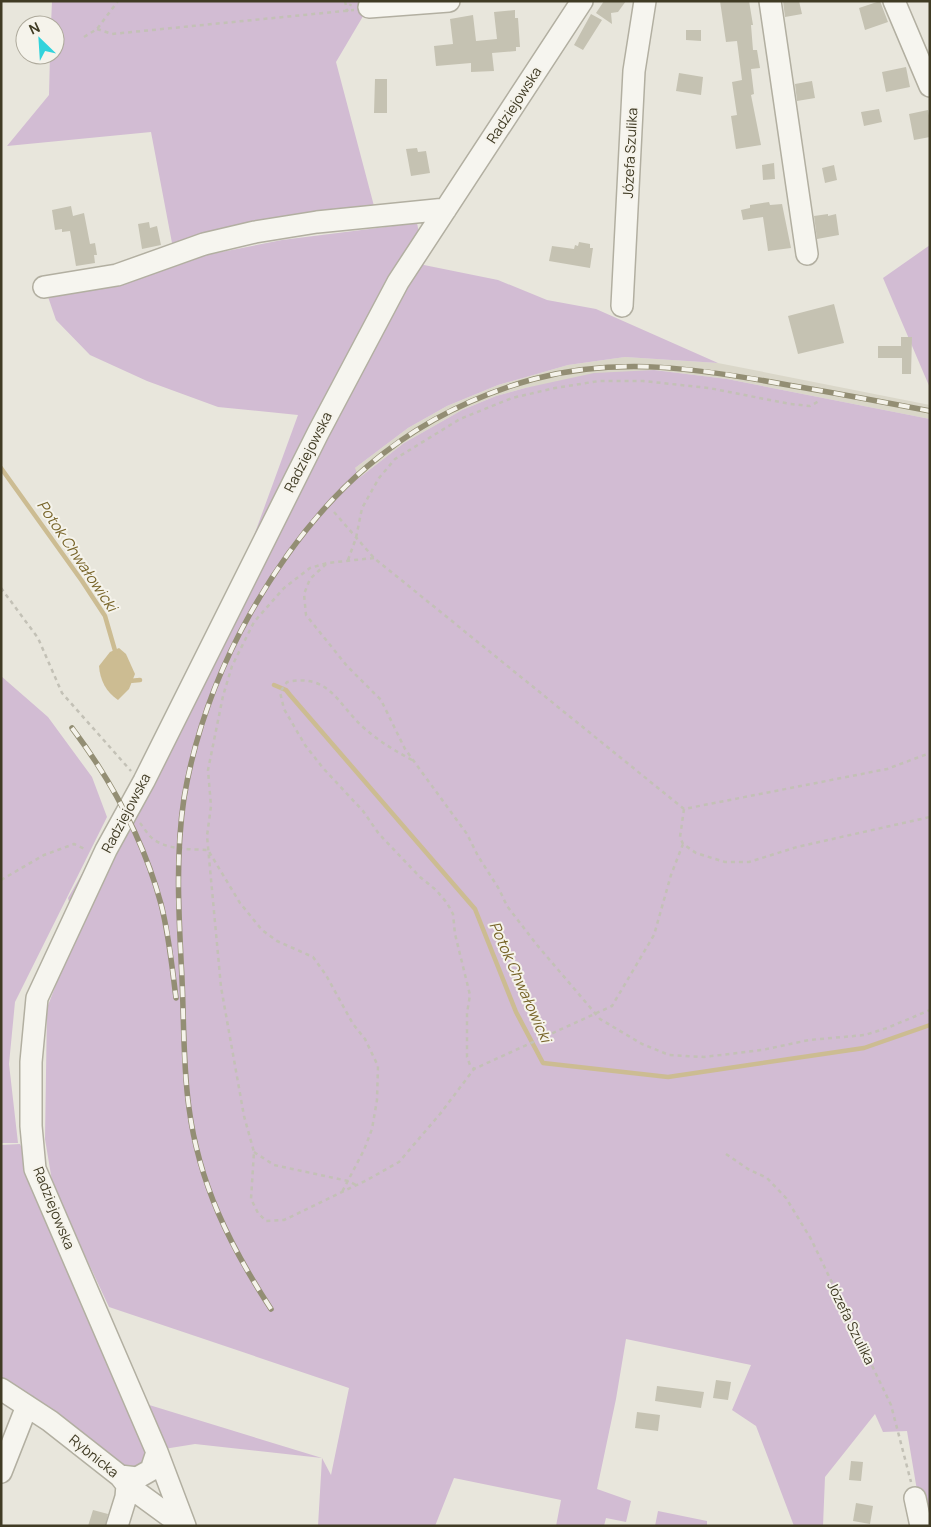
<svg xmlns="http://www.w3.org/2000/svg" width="931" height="1527" font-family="Manrope,sans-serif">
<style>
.built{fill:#dad7c9}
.green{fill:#d2bcd3}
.water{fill:#ccbc92}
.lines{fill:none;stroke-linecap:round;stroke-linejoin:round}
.stream{stroke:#ccbc92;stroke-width:4.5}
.building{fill:#c5c2b2}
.minor-casing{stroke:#b2afa1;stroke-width:24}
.path{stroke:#c3c1b6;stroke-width:2.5;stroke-dasharray:4 4;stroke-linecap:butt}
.minor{stroke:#f6f5ef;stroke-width:21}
.rail-casing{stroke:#938e74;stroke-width:5.5}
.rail{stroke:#f5f3eb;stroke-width:4;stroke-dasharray:11;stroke-linecap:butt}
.labels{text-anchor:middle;stroke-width:4;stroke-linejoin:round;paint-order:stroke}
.street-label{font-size:14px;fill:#403b24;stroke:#f5f3eb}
.water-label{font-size:15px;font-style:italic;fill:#78652a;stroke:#f5f3eb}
</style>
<rect width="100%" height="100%" fill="#e8e6dc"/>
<path class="built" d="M625,357L718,363L930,405V419L727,379L654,370L525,388L496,396L462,410L404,443L359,478L130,818L355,468L408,428L447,406L498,385L568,365Z"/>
<path class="green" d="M52,1H372L336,62L374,206L172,243L151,132L7,146L49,95L50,55H55V25H51Z
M417,223L419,233V264L498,280L547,300L596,309L718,363L625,357L568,365L498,385L447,406L408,428L355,468L359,478L404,443L462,410L496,396L525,388L594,373L654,370L727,379L930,419V1526H923L907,1431L883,1432L875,1414L825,1477L823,1526H794L756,1426L732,1410L751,1365L626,1339L616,1399L597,1489L631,1501L626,1522L606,1518L604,1526H556L561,1500L454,1478L435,1526H318L322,1458L195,1444L164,1449L146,1404L322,1458L331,1475L349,1388L109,1307L53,1187L45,1139L47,1008L77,930L68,898L124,801L244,563L298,415L218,407L147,381L90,355L56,320L47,294L181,260L282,240Z
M930,245V388L883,278Z
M1,676L48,717L92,777L107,817L15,1002L9,1064L18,1143H1Z
M20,1144L79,1290L148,1450L142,1467L124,1469L1,1379V1145Z
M658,1511L707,1521V1526H655Z"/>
<path class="water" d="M119,648L126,654L135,674L129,689L118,700C106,692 100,680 99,666L110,652Z"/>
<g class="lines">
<path class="stream" d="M1,468L82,581L105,616L116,654
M129,681L140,680
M274,685L286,690L290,695L475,909L516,1012L543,1063L668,1077L864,1048L930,1025"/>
</g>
<path class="building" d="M604,1H626L618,12L611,13L612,24L596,13Z
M720,1H749L753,25H751L753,50H757L760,68L751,69L754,94L751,95L761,145L736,149L731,116L737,115L732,82L742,80L737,41L726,42Z
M783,1H799L802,14L785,17Z
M880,1L888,22L865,30L859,8Z
M515,10V18H518L520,47H516V51L492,53L494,71L471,72V63L436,66L434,46L453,44L450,19L473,15L476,41L497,39L494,12Z
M591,14L602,20L583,50L574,45Z
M686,30H701V41L686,40Z
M906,67L910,87L886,92L882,72Z
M679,73L703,77L701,95L676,91Z
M375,79H387V113H374Z
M812,81L815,98L797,101L795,84Z
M879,109L882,122L864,126L861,112Z
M928,110L930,121V137L914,140L909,114Z
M417,148L418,152L426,151L430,173L411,176L406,149Z
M774,163L775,179L763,180L762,165Z
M834,165L837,180L825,183L822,168Z
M769,202L770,205L782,204L791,248L768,251L763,217L743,220L741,210L750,208V205Z
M71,206L73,216L84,213L90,244L95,243L97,255H94L95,263L76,266L70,231L62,232V229L55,230L52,210Z
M828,214V216L836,214L839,235L817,239L814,216Z
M149,222L150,228L157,226L161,245L142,249L138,224Z
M579,242L590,244V248H593L590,268L549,261L552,246L574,249L575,245L578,246Z
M834,304L844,343L798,354L788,316Z
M901,337H912L911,374H902V358H878V346H901Z
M716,1380L731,1382L728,1400L713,1398Z
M657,1386L704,1392L701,1408L655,1401Z
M637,1412L660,1415L658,1431L635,1428Z
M851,1461L863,1462L861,1481L849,1480Z
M856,1503L873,1506L870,1524L853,1521Z
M93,1510L108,1514L105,1526H88Z"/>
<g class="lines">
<g class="minor-casing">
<path id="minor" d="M770,1L807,254
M894,1L930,86
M369,7L449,1
M44,287L117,275L204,244L255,232L317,222L446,209
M622,306L634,71L645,1
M1,1389L50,1421L120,1476L127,1485L183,1526
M1,1472L27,1406
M120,1476L137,1478L151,1470L157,1452
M915,1498L921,1526
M117,1526L126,1497L127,1485
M185,1526L157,1452L35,1169L31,1126V1062L37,998L106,850L144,781L318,433L398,282L582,1"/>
</g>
<path class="path" d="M345,1L347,11L351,4
M97,29L112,34L354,10
M84,37L97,29L118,1
M334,512L374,558L684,809L887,769L930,753
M374,558L327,563L310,568L284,588L254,622L232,666L223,696L208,770L211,806L207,836L221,987L244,1116L254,1152L251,1199L258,1213L266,1221L284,1220L367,1180L399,1162L440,1114L474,1069L612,1006L654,935L671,875L683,844
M348,560L356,538L362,508L379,478L395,459L460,419L512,398L555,388L599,381H643L709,388L790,404L810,406L819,401
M326,564L310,579L304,594L306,615L347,666L381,700L405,749L467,834L478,856L499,889L507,906L537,945L600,1019L642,1044L669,1055L704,1057L762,1050L809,1040L865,1035L887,1028L930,1010
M1,588L38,638L62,693L131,771
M412,760C395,751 379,741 364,728C337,704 330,673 287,682L280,692L284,709L305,745L323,768L363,811L379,834L420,877L436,890L447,903L453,914L455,934L470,995L467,1013V1057L470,1065L474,1069
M684,809L680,837L683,844L696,853L725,862H749L797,847L930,817
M140,823C144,828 148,835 153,839C168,850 191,849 208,850L240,903L262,930L277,941L313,957L326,975L353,1024L365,1039L378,1066L377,1100L372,1129L364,1150L342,1192
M1,880L44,855L74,844L87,850
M254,1152L274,1165L348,1181L356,1185
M726,1154L748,1169L767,1178L786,1198L811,1239L891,1405L911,1482"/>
<use href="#minor" class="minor"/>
<g class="rail-casing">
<path id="rail" d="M72,728C111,780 144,841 161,904C169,935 172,967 176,998
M271,1309C230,1246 199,1184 189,1108C183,1066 184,1022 182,979C179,919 175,858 184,798C195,733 218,671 250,614C316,497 403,415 534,379C621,356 701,369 788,385C835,393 883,402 930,411"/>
</g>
<use href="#rail" class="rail"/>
</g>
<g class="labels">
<g class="street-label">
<text transform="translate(514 105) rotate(-57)" y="5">Radziejowska</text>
<text transform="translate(630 153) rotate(-87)" y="5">Józefa Szulika</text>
<text transform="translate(308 452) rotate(-63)" y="5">Radziejowska</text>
<text transform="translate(126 813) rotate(-62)" y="5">Radziejowska</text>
<text transform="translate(54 1208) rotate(68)" y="5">Radziejowska</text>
<text transform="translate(851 1323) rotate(64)" y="5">Józefa Szulika</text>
<text transform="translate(94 1456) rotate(39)" y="5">Rybnicka</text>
</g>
<g class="water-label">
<text transform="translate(77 556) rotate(56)" y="5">Potok Chwałowicki</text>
<text transform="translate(520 982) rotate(66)" y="5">Potok Chwałowicki</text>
</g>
</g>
<rect width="931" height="1527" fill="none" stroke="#403b24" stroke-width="5"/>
<g transform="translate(40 40) rotate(335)"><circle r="24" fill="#f5f3eb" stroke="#ada99b"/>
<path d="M0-4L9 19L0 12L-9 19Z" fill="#31d3dc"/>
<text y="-8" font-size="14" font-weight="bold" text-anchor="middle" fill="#403b24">N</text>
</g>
</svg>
